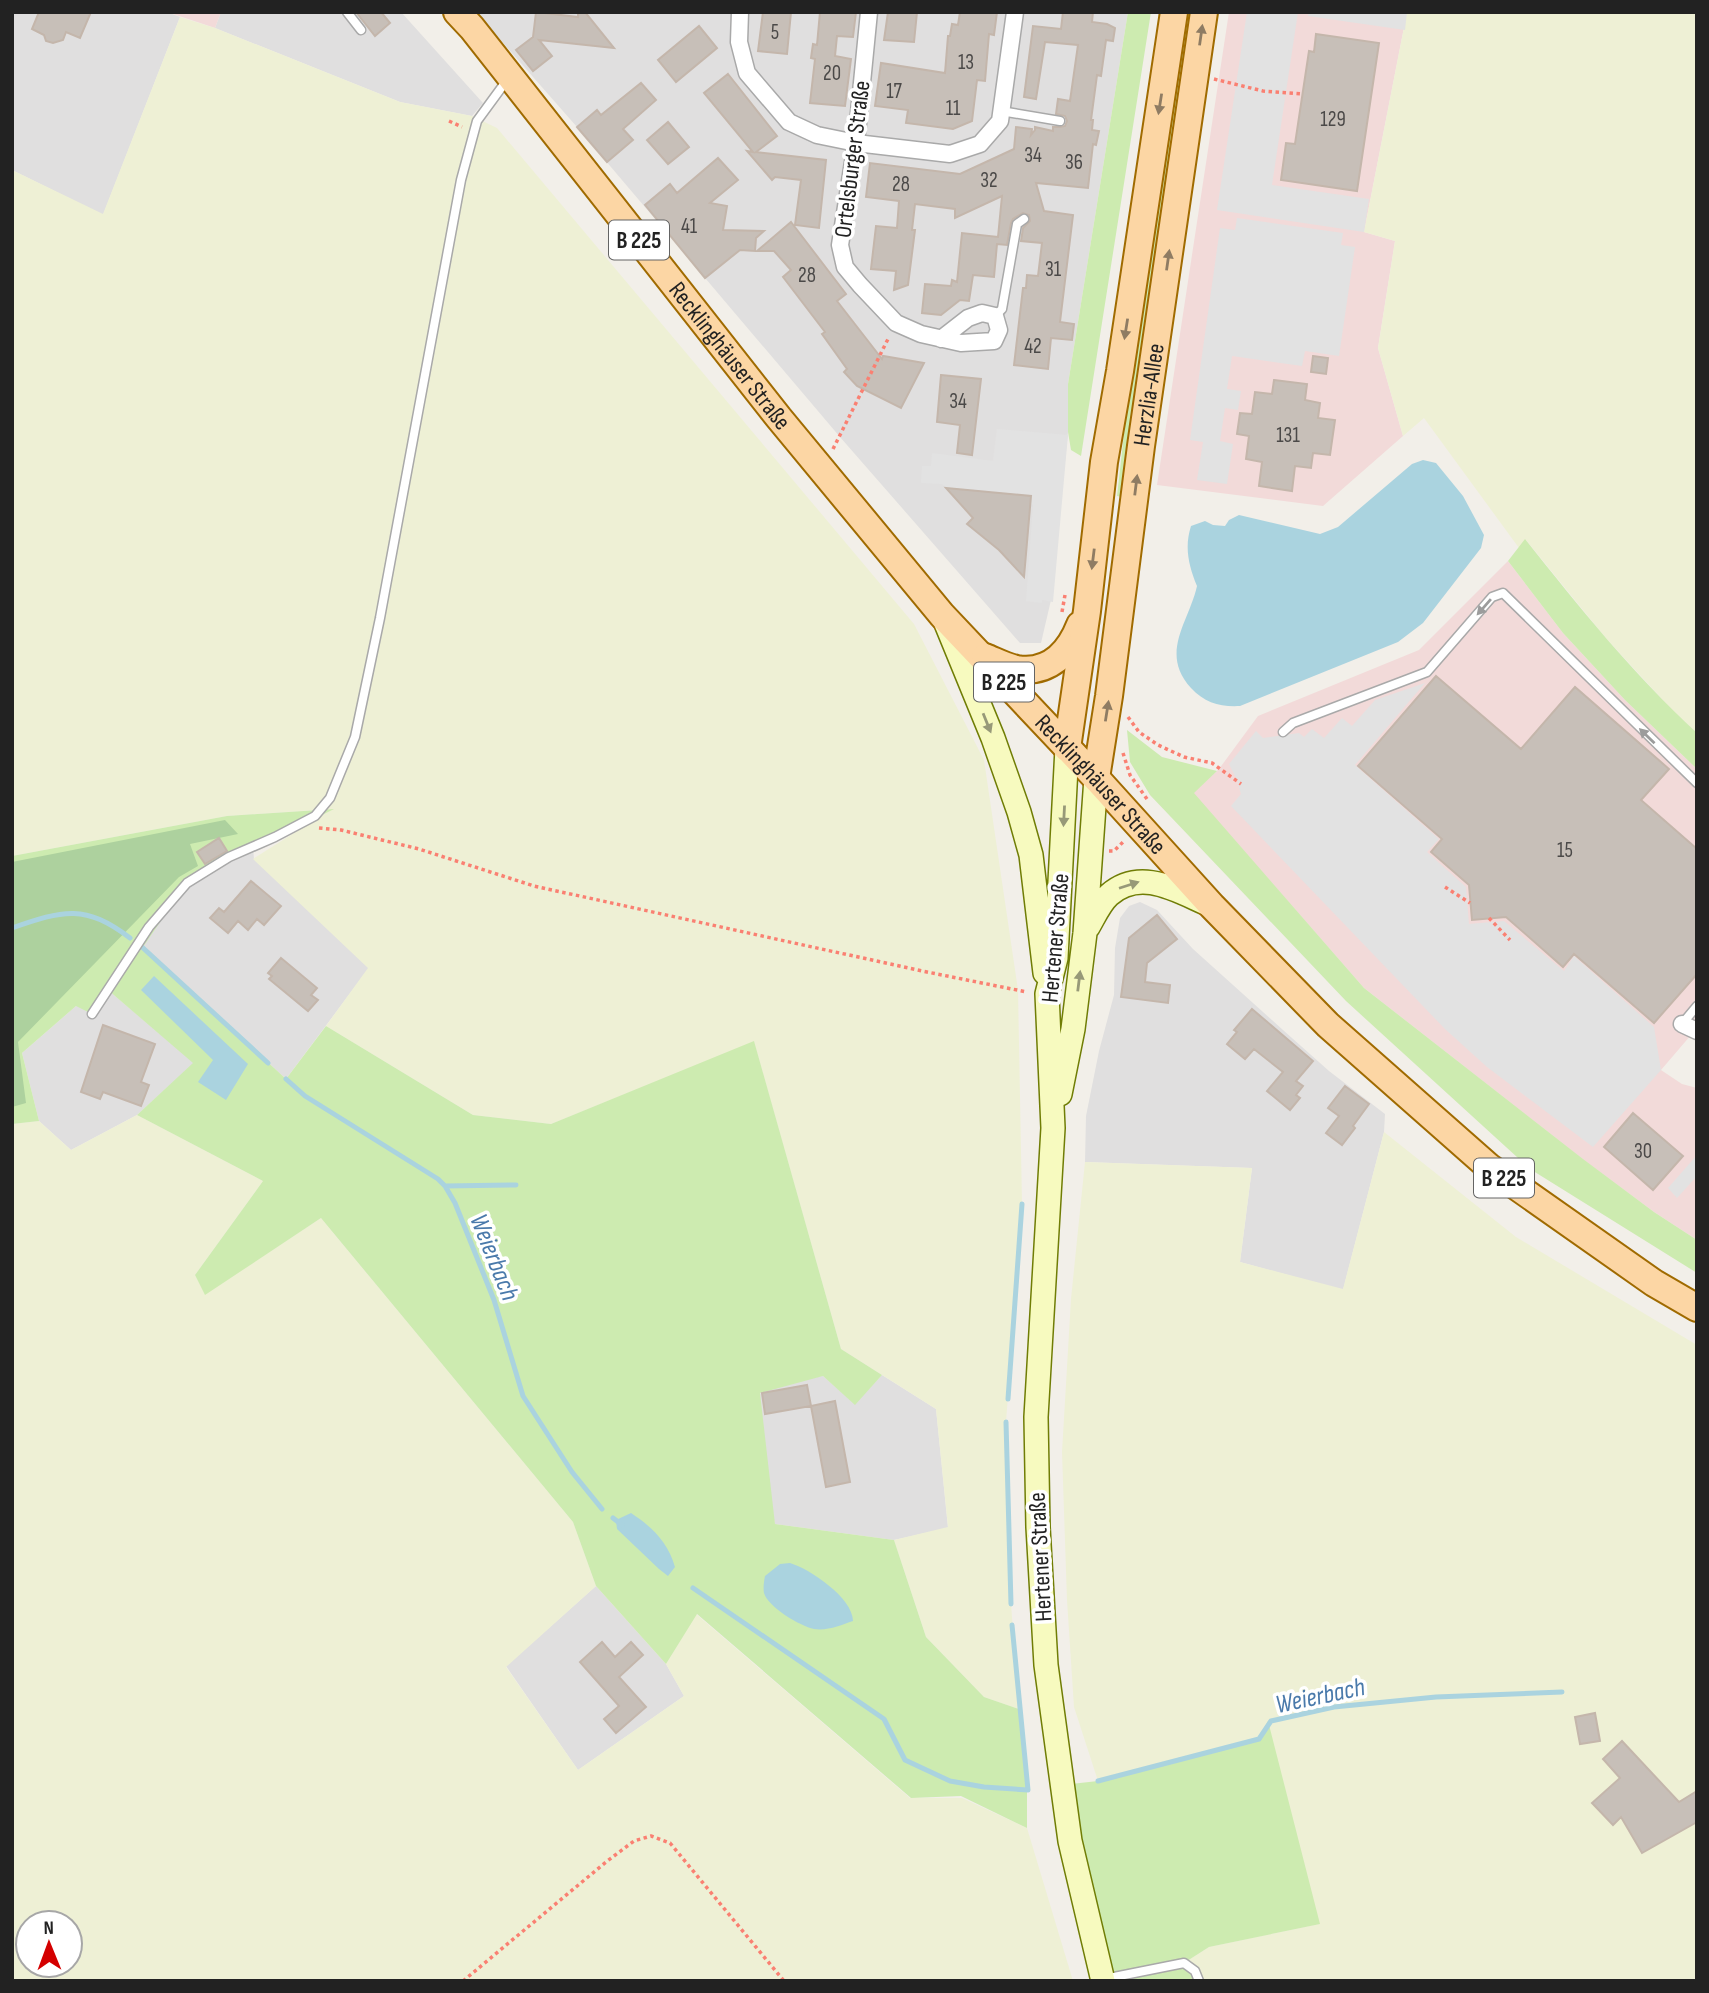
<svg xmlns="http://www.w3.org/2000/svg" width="1709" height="1993" font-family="'Sofia Sans Condensed',sans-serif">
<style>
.residential{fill:#e0dfdf}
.commercial{fill:#f2dad9}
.farmland{fill:#eef0d5;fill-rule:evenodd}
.grass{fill:#cdebb0}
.forest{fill:#add19e}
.parking{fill:#e2e2e2}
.water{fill:#aad3df}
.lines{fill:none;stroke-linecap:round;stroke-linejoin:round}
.stream{stroke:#aad3df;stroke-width:5}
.building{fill:#c7bfb8;stroke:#c4b6ab;stroke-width:2}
.lane-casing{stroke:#a9a9a9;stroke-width:11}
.street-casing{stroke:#a9a9a9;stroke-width:19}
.secondary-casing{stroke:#707d05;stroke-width:26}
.primary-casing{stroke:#a06b00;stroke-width:30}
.path{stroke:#fa8072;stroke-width:3.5;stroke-dasharray:3.5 3.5;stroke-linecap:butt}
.lane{stroke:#fff;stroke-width:8}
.street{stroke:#fff;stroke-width:16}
.secondary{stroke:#f7fabf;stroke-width:23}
.primary{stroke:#fcd6a4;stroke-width:26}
.oneway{fill:#8f7c63}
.oneway2{fill:#9c9c9c}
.oneway3{fill:#979978}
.labels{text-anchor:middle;stroke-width:7;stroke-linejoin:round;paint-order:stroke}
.number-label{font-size:21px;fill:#4b4948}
.shield{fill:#fff;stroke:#646464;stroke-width:2}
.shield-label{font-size:23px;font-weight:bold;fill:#222}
.street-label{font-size:24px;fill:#222;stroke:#fff}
.water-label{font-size:26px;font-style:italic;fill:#4a7aab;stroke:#fff}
</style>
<rect width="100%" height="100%" fill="#f2efe9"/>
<path class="residential" d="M12,12H167L180,17L103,215L12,170Z
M221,12H401L483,103L472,116L400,102L215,28Z
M476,12H1128L1068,384V432L1051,600L1041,643H1020L840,437L577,127Z
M253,847L254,859L369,968L286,1079L142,947L187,883Z
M1140,902L1157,910L1193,949L1283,1030L1329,1071L1385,1114L1384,1132L1343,1290L1240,1262L1252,1168L1085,1162L1086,1116L1099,1051L1114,995L1115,948L1120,918L1129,906Z
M108,990L194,1063L137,1115L71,1150L39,1121L22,1053L76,1006Z
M882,1375L936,1409L948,1528L894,1540L775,1524L746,1401L781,1382L823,1376L855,1404Z
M596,1586L666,1664L684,1696L578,1770L506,1666Z"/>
<path class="commercial" d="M167,12H221L215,28Z
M1229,12H1407L1364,232L1395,241L1378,348L1403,436L1323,506L1157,485Z
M1508,561L1563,633L1625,700L1697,769V1028L1661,1070L1682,1084L1697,1088V1240L1654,1212L1585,1161L1364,988L1193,793L1219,769L1258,716L1419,650Z"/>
<path class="farmland" d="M1407,12H1697V733L1672,710L1605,637L1526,540L1519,548L1424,418L1403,436L1378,348L1395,241L1364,232Z
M180,17L215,28L400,102L472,116L497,128L914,624L984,760L1018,990L1022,1204L1006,1422L1011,1604L1019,1709L984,1697L926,1637L894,1540L948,1527L936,1409L841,1349L754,1042L551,1124L473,1115L326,1026L368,968L253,859L332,809L227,816L12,856V170L103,214Z
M137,1115L263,1181L195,1275L205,1294L321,1218L573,1522L596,1586L506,1667L578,1770L684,1696L666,1664L696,1614L910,1798H962L1027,1828L1073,1981H12V1124L39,1121L71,1150ZM28,1923H70V1965H28Z
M1384,1132L1516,1237L1697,1345V1981H1198L1184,1963L1209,1947L1319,1924L1259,1739L1098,1781L1074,1707L1067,1600L1062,1452L1071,1299L1085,1162L1252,1168L1240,1262L1343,1289Z"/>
<path class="grass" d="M1128,12H1151L1081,456L1071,450L1068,432V384Z
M1185,12H1195L1122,497L1117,496L1134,345Z
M1525,539C1579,607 1633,674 1697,733V769L1625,700L1563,633L1508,561Z
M1127,730L1162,757L1217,771L1194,793L1364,988L1583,1159L1654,1212L1697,1240V1273L1530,1169L1346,1001L1150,795L1130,762Z
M334,809L187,883L143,947L286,1079L326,1026L473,1115L551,1124L754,1041L841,1349L882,1375L855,1405L823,1376L760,1393L775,1524L894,1540L926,1637L984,1697L1019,1709L1027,1781V1828L961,1796L911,1798L697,1614L666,1664L596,1586L573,1522L321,1218L205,1295L195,1275L263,1181L137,1115L193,1063L108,990L92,1014L76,1006L22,1053L39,1121L12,1124V856L227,816Z
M1268,1721L1320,1924L1209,1947L1184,1963L1196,1981H1103L1062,1785L1098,1781L1259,1739Z"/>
<path class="forest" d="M225,820L238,834L190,844L198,866L179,877L18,1042L26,1103L12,1107V862Z"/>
<path class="parking" d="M1247,12H1298L1272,185L1369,199L1364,232L1217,210Z
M1309,12H1407L1405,30L1308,16Z
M1237,218L1343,233L1341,245L1355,247L1339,356L1305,351L1302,366L1232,356L1227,389L1241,391L1238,410L1225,408L1220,441L1233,444L1227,484L1197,480L1203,442L1190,440L1220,228L1235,230Z
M997,429L1068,435L1053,602L1042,600V603L1026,601L1033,505L1031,504V496L947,488L942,484L921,483L922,466H931L932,453L993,461Z
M1425,683L1355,765L1439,839L1427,852L1466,887L1469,924L1504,921L1564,971L1574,956L1654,1027L1661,1070L1593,1147L1487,1067L1445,1029L1231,806L1241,794L1237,780L1229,764L1256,731L1263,738L1299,733L1304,737L1312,729L1324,738L1342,718L1352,726L1375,700Z
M1697,1155V1176L1677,1198L1668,1188Z"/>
<path class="water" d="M1423,460L1436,463L1463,496L1484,535L1481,548L1423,623L1398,642L1240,706C1220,707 1205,703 1191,688C1159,653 1189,622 1197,586C1189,566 1184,548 1191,526L1205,521L1213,525L1225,526L1229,520L1239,515L1320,534L1338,527L1412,464Z
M154,976L248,1064L226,1100L198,1082L213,1060L141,990Z
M631,1513C652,1527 668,1542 675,1567L668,1576L659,1569L617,1529L616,1520Z
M790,1563C810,1569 853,1598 853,1621C841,1625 828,1631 814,1629C800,1626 768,1607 764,1593C763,1588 764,1581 765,1576L780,1564Z"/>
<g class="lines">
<path class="stream" d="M12,928C64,910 85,904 130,938
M142,947L268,1063
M286,1079L305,1096L438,1179L445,1186L455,1203L494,1300L523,1396L572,1472L602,1509
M445,1186L516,1185
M1008,1399L1022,1204
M1006,1422L1011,1604
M613,1518L622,1525
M693,1588L884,1719L905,1760L950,1781L984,1787L1028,1790L1012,1625
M1098,1781L1259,1739L1271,1721L1334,1707L1436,1697L1562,1692"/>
</g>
<path class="building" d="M39,12H91L80,38L66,32L63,40L53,43L46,41L44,35L32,29Z
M356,12H381L390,23L375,36Z
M536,12L578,17V12H585L614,48L539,40L552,56L533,71L516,50L533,37Z
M763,12H791L787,54L758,51Z
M820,12H856L853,37L837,36L835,56L851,59L845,106L810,103L815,59L811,58L813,44L817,45Z
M888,12H917L914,42L884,40Z
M960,12H997L994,35L989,34L985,81L977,80L972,121L953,129L906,123L908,110L875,106L881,63L945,73L948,36H950L952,24L958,25Z
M1063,12H1093L1092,22L1107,24L1115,28L1113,41L1106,40L1101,76L1097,75L1091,120H1093L1092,130L1099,131L1096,145L1093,144L1088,188L1036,183L1044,211L1073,215L1060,322L1074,324L1072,340L1051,338L1048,369L1014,365L1023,288H1026L1027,275L1038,276L1042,243L1021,241L1023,228L1030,221L1029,215L1023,213L1013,219L1011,223L1007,245L997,244L994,277L973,275L969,301L960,300L941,315L922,313L925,284L951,286L952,280L957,282L962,233L998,237L1002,196L955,218V209L915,204L912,230H915L908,285L894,290L896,271L871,269L876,226L897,228L899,201L866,197L870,163L960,174L1014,149L1016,127L1032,129L1031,135L1035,130V127L1053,131V127H1060L1065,126L1067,121L1065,116L1056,114L1058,99L1070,101L1078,45L1045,42L1036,99L1024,97L1033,26L1061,29Z
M699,26L717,48L676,82L658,60Z
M1316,34L1379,43L1357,191L1281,180L1286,143L1295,144L1309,51L1314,52Z
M728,74L777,136L756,152L826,160L819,228L795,225L801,180L775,177L772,180L747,151L753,152L704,93Z
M641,83L656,100L623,129L633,140L607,162L577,127L597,110L601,115Z
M668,122L689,147L668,164L647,140Z
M718,158L738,180L710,203L727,206L723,230L764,231L756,238L755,251L740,250L705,278L645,205L670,184L677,193Z
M791,222L846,294L837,301L882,359L883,356L924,363L901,408L857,386L844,372L847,369L822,334L825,332L783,277L791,270L774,251H757Z
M1313,356L1328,358L1326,374L1311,372Z
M941,375L981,379L972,455L957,453L960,425L937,422Z
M1274,380L1307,384L1305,400L1320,403L1318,418L1335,420L1330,455L1313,453L1311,468L1295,466L1292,491L1259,486L1262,462L1246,459L1249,436L1237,434L1240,413L1252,414L1255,392L1272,394Z
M946,488L1031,496L1024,577L999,550L967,524L973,518Z
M1436,676L1521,749L1575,687L1669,769L1641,800L1697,849V974L1654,1023L1574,954L1563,967L1506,917L1472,920L1469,885L1431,852L1442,839L1358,766Z
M219,838L227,851L205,864L197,852Z
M251,881L281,906L264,925L257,919L248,930L238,921L228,933L210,918L219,908L224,912Z
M1157,915L1177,939L1147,963L1145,982L1170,985L1168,1003L1121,997L1129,938Z
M281,958L317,988L311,995L318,1000L308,1011L269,979L272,976L268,973Z
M1252,1009L1313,1061L1296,1081L1303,1086L1296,1095L1300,1098L1290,1110L1267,1091L1283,1072L1254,1049L1245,1059L1227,1044L1237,1032L1234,1030Z
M103,1025L155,1044L141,1082L149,1085L141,1106L103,1092L100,1099L81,1092Z
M1345,1086L1369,1104L1353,1126L1355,1128L1342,1145L1326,1133L1339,1116L1328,1108Z
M1633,1113L1683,1156L1653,1190L1604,1147Z
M807,1385L811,1406L765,1414L762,1393Z
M835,1401L850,1482L826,1487L811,1406Z
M602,1642L615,1657L631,1642L643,1655L619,1677L646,1707L616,1733L604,1719L619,1706L580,1662Z
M1595,1713L1600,1741L1580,1744L1575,1717Z
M1622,1741L1679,1802L1697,1791V1822L1642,1853L1621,1817L1613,1825L1592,1803L1620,1778L1603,1759Z"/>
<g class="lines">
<g class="lane-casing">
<path id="lane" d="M347,12L361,30
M1001,111L1060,121
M995,316L1002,309L1017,224L1024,219
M1283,732L1293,723L1427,672L1492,597L1503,593L1697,783
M92,1014L149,927L187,883L229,857L275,837L315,816L330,798L355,737L380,618L461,180L477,121L507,80
M1682,1024L1697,1006
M1104,1979L1184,1963L1195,1971L1199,1981"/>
</g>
<g class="street-casing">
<path id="street" d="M740,12L739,42L747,73L789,122L817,135L856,143L950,154L980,144L1000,121L1015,12
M869,12L856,143L840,245L845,267L860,285L896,323L921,334L961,343L994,341L999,330L995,316L982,313L968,318L941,339
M1682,1024L1697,1031"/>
</g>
<g class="secondary-casing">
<path id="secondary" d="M945,621L993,738L1019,812L1031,855L1045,973
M1067,748L1056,958L1047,994L1053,1128L1036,1417L1038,1527L1046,1665L1070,1841L1103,1981
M1088,927C1094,917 1100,903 1109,895C1141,867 1177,891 1210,905
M1060,1094L1073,1029L1085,933L1096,778"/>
</g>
<g class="primary-casing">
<g id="primary">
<path id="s1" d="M457,12L472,28L779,418L942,615L1096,778L1212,906L1328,1025L1489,1167L1654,1283L1697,1308"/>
<path d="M985,657C995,661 1006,667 1017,669C1049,674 1069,653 1080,625"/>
<path d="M1067,748L1087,611L1104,462L1120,371L1174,12"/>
<path id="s2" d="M1096,778L1109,696L1141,446L1204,12"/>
</g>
</g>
<path class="path" d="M1214,79L1263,91L1303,94
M449,121L462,127
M833,449L889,337
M1062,612L1065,595
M1128,717L1139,732L1158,745L1184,757L1212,763L1241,784
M1123,753L1130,775L1147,799
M319,828L341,830L419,849L534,886L922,971L1027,992
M1109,851H1114L1125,840
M1445,887L1470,903
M1489,918L1510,940
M463,1981L606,1862L634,1841L651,1836L670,1843L784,1981"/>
<use href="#lane" class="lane"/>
<use href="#street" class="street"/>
<use href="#secondary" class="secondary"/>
<use href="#primary" class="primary"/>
</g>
<defs><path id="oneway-solid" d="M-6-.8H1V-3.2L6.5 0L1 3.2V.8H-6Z" transform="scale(1.75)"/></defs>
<g class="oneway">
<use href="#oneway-solid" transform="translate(1201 35) rotate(-82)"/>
<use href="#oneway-solid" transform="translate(1160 104) rotate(99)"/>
<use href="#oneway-solid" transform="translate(1168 260) rotate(-82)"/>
<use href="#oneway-solid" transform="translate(1126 329) rotate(99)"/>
<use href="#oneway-solid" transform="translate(1136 485) rotate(-83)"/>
<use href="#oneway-solid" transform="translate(1093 559) rotate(97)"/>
<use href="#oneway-solid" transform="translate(1107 711) rotate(-81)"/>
</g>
<g class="oneway2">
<use href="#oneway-solid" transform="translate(1484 607) rotate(131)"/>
<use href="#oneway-solid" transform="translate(1647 736) rotate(-136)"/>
</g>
<g class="oneway3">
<use href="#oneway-solid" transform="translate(987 723) rotate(68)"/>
<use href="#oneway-solid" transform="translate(1064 816) rotate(93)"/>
<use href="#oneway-solid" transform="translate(1129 885) rotate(-18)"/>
<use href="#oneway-solid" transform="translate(1079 981) rotate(-83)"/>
</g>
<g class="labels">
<g class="number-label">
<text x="775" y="39">5</text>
<text x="966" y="69">13</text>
<text x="832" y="80">20</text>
<text x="894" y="98">17</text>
<text x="953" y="115">11</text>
<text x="1333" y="126">129</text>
<text x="1033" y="162">34</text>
<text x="1074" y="169">36</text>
<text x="989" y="187">32</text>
<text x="901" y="191">28</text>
<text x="689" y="233">41</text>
<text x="1053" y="276">31</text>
<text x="807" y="282">28</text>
<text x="1033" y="353">42</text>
<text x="958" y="408">34</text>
<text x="1288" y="442">131</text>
<text x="1565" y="857">15</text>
<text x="1643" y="1158">30</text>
</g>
<g class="shield">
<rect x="609" y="220.5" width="60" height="39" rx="5"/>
<rect x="974" y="662.5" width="60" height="39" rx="5"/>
<rect x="1474" y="1158.5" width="60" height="39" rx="5"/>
</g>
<g class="shield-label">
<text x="639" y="248">B 225</text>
<text x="1004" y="690">B 225</text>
<text x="1504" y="1186">B 225</text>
</g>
<g class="street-label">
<text transform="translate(852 159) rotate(-83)" y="8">Ortelsburger Straße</text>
<text dy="8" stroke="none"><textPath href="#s1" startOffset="439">Recklinghäuser Straße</textPath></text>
<text dy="8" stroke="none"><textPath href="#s2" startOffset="387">Herzlia-Allee</textPath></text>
<text dy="8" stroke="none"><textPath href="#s1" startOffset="1006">Recklinghäuser Straße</textPath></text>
<text transform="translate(1055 938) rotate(-85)" y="8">Hertener Straße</text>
<text transform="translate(1040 1557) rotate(-93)" y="8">Hertener Straße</text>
</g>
<g class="water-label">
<text transform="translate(495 1257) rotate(68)" y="9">Weierbach</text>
<text transform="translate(1320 1695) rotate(-12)" y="9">Weierbach</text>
</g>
</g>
<rect width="1709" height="1993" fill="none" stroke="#222222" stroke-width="28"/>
<g transform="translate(49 1944) rotate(359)"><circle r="33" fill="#ffffff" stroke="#a7a7a7" stroke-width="2"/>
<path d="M0-5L12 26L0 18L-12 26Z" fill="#d40000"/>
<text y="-10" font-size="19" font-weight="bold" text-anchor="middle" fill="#222222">N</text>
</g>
</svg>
